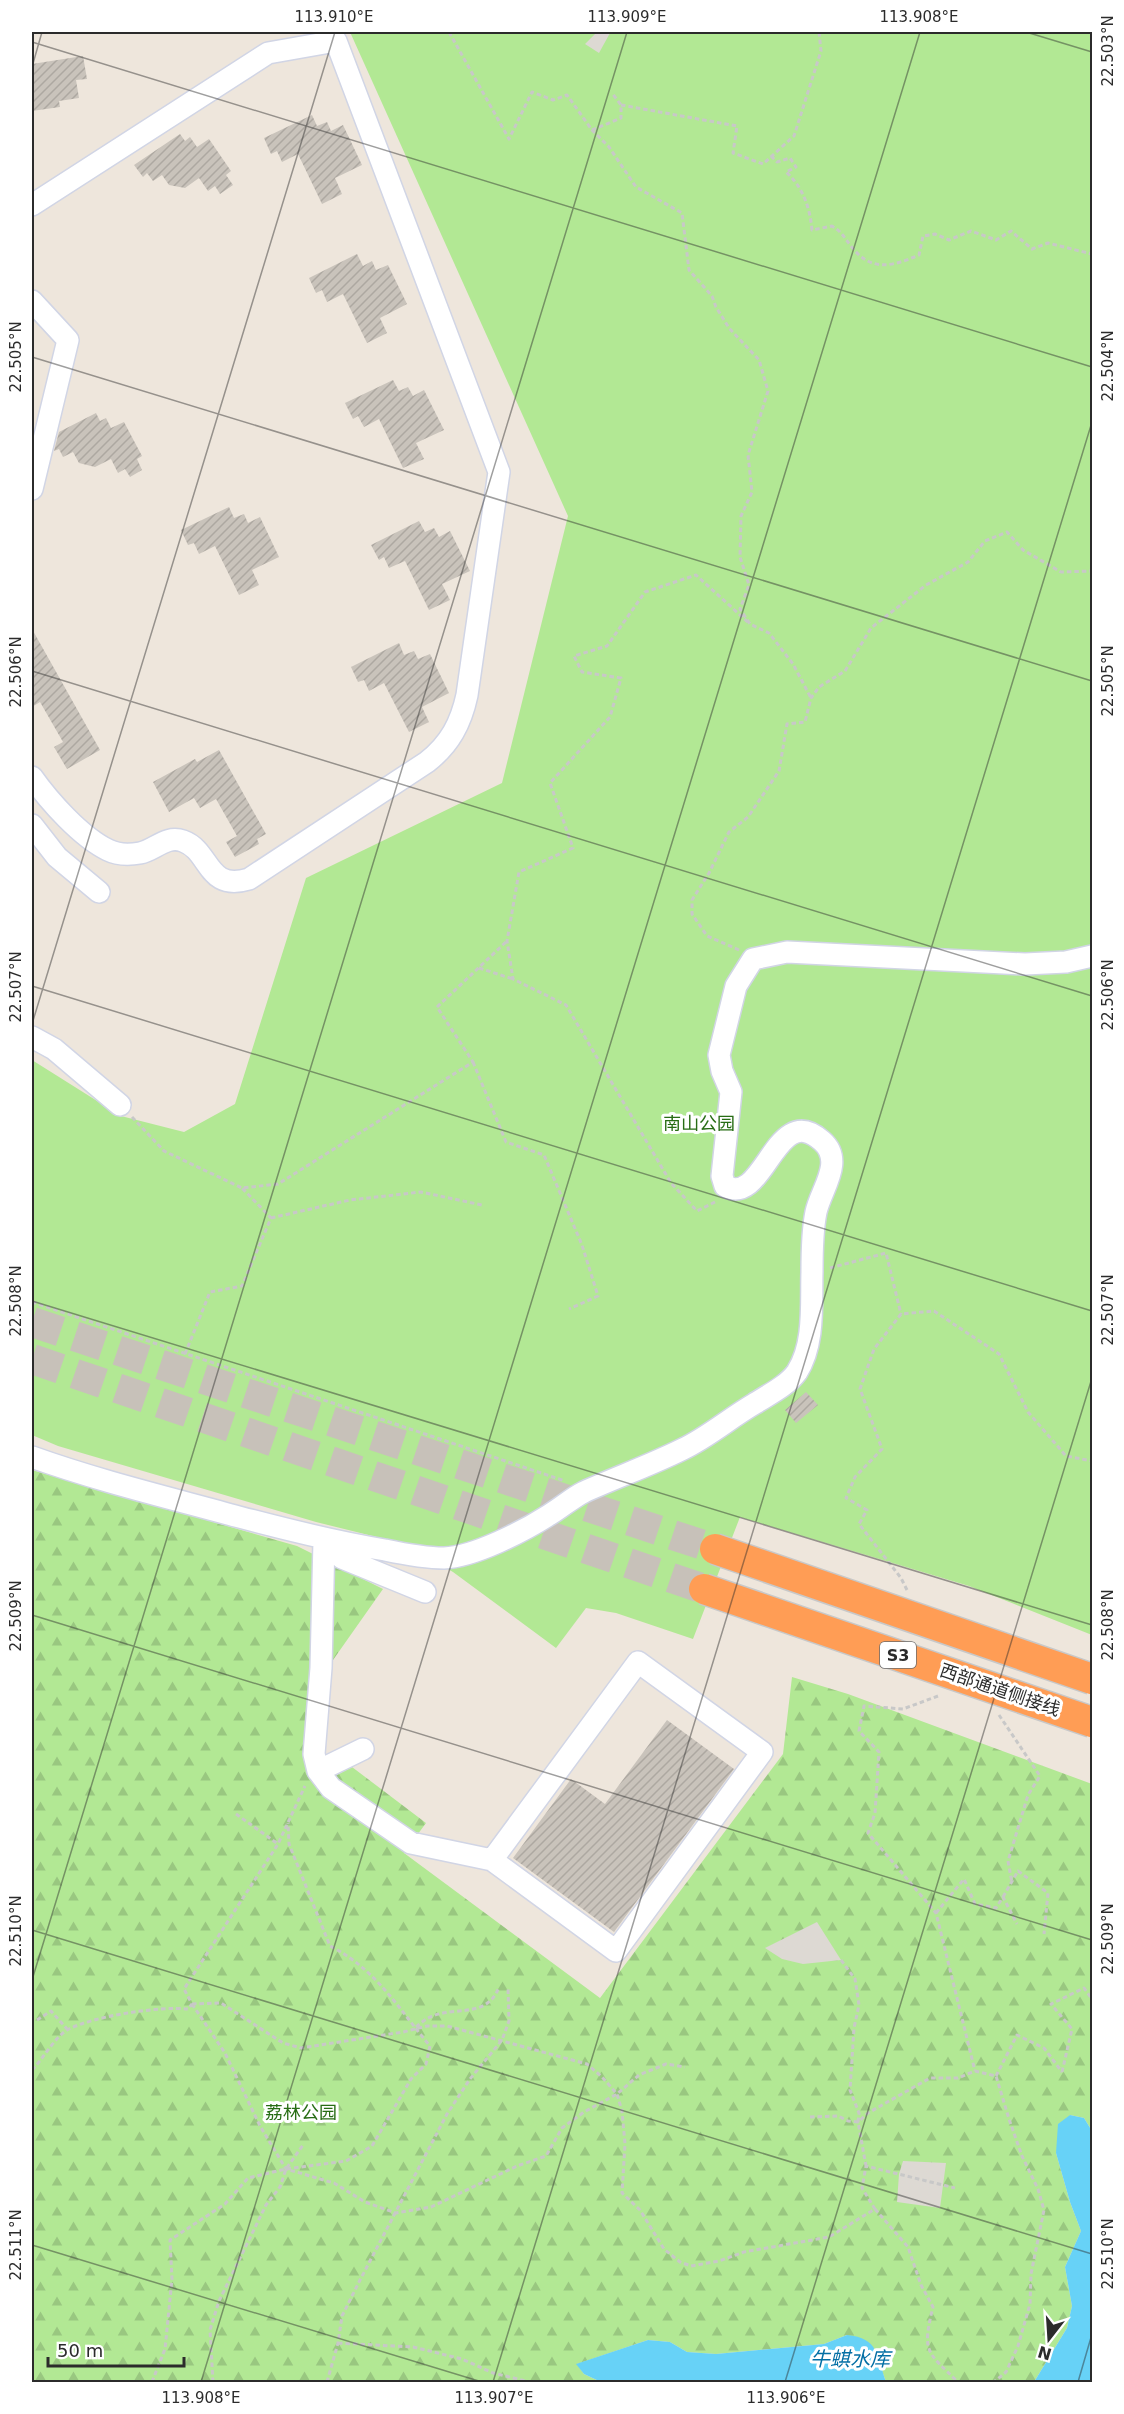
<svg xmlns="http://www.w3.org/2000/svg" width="1124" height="2414" font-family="'DejaVu Sans','Noto Sans SC',sans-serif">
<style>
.forest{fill:url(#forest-firs)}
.park{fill:#b2e894}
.plaza{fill:#ddd9d3}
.water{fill:#67d2f7}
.building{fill:url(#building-hatch)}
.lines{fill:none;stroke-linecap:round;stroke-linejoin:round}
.highway-tunnel{stroke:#c7c1b9;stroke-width:30;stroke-dasharray:30 15;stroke-linecap:butt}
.minor-casing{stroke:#d1d5e5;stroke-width:24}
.path{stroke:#c8c8c8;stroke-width:3;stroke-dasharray:4.5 3;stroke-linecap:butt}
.minor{stroke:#fff;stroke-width:21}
.highway-bridge-casing{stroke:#c8c8c8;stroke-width:33;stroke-linecap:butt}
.highway-bridge{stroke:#ff9d55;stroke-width:30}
.ticks{fill:none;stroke:#2b2b2b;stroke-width:1.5;stroke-opacity:0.45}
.labels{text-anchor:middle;stroke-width:6;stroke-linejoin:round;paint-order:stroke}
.shield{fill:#fff;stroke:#6b6b6b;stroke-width:1.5}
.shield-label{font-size:16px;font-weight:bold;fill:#2b2b2b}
.park-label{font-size:18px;fill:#286d15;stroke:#fff}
.street-label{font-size:18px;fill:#2b2b2b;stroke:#fff}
.water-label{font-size:20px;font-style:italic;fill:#046fa5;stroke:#fff}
.neatline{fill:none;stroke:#2b2b2b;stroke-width:2}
.ticks-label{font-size:15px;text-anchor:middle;fill:#2b2b2b}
</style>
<defs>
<pattern id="forest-firs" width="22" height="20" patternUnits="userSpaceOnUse" patternTransform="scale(1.5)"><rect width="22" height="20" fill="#b2e894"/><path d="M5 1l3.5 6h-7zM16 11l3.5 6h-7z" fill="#99c780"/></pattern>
<pattern id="building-hatch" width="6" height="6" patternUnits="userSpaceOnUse" patternTransform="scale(1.5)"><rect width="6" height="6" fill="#c9c3bb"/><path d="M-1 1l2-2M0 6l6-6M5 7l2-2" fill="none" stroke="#ada8a1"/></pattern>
</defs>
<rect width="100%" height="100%" fill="#eee6dc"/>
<path class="forest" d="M32,1470L297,1546L383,1589L333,1660L315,1665L309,1754L316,1786L352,1767L426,1823L404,1853L600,1998L783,1754L792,1677L848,1694L1092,1784V2131L1084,2118L1070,2115L1056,2153L1070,2202L1081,2231L1065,2267L1072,2306L1067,2328L1034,2382H886L880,2365L847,2335L824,2344L716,2354L687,2352L670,2342L648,2340L577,2364L584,2374L601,2382H32Z"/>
<path class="park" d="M350,32H1092V1635L969,1586L740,1517L693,1639L616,1613L586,1608L556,1648L453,1572L405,1544L316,1522L58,1446L32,1435V1060L121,1116L184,1132L235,1104L306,878L502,783L568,516Z"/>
<path class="plaza" d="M597,32L610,33L599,53L585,44Z
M817,1922L841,1960L803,1964L782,1959L765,1948Z
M903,2161L946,2163L940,2208L897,2202L899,2174Z"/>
<path class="water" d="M1070,2115L1084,2118L1092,2131V2382H1034L1067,2328L1072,2306L1065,2267L1081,2231L1070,2202L1056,2153L1058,2124Z
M847,2335C879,2338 877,2356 886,2382H601L584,2374L576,2364L648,2340L670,2342L687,2352L716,2354L824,2344Z"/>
<path class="building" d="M83,56L87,79L76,80L79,98L59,101L60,107L32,111V64Z
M312,115L317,126L327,122L331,131L343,125L362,165L335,178L342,194L322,204L298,154L282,162L277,151L271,154L264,138Z
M180,134L185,141L190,137L197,147L209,139L231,171L226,175L233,185L220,194L215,186L208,191L199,178L185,188L169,185L162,175L153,181L147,173L143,177L134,165Z
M357,254L363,266L372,261L376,270L388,265L407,304L380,318L387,333L367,343L343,294L327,302L322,290L316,293L309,278Z
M393,380L399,391L408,387L413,396L424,390L444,430L416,443L424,459L403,468L379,419L364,427L358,416L353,419L345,403Z
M96,413L100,421L106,418L111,428L124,422L142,456L137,459L142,470L130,477L125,469L118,473L111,459L95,467L79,463L73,452L63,457L59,449L54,451L59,432Z
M229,507L234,518L244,514L248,523L260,517L279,557L252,570L259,585L239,595L215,546L199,554L194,543L188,545L181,530Z
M419,521L425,532L434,528L439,537L450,531L470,571L442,584L450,600L429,610L405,561L389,568L384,557L379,560L371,545Z
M32,629L100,750L67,769L54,747L63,742L40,702L32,707Z
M399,643L404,655L414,651L418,659L430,654L449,693L422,707L429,722L409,732L384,683L369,691L364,680L358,682L351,667Z
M219,750L266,834L257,839L259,844L235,857L226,842L237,836L216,799L200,808L194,798L169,812L153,782L195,759L197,762Z
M806,1392L818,1405L796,1423L785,1410Z
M667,1720L734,1769L614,1932L513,1858L571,1779L605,1804Z"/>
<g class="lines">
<path class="highway-tunnel" d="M32,1322L715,1549
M32,1359L704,1589"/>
<g class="minor-casing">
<path id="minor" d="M32,205L268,53L336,41L499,472L467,695C461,723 450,744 427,762L249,879C206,892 211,851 183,841C166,835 155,850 140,853C129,855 118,855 108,850C81,837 49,801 32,777
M32,301L68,340L32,489
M32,825L57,857L99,892
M32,1037L54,1049L120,1105
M32,1457C99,1481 170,1498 239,1517C288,1530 335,1542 385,1550C404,1554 425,1558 444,1558C474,1557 524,1531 549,1515C561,1508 572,1498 584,1492C617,1477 651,1465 683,1449C708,1437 730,1418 754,1404C768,1395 787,1386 797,1372C815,1344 811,1304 812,1272C812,1253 812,1232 816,1212C821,1189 845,1161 822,1141C775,1099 765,1208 725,1186L722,1176L731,1092L722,1071L719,1055L736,986L753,959L787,952L1025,964L1066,962L1092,956
M324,1540L321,1668L314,1754L318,1771L331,1788L411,1843L492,1860L616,1951L762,1752L638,1662L492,1860
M324,1540L342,1558L425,1592
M318,1771L363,1749"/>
</g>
<path class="path" d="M449,32L509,139L532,92L553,100L567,95L592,130L609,147L636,187L682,213L689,270L712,296L716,307L729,328L759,360L768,391L748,455L752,492L741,516L740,557L749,585L740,609L750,624L769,633L793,664L811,698
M610,33L611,32
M621,105L737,126L733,153L763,164L794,136L821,51L819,32
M592,130L621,118V105L612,93
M771,156L777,162L790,158L796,167L786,172C803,187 810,208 812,230L832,226C842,232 844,237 851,246C871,273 893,266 919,255L923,236L935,234L949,240L971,231L996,240L1011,231L1032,249L1048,243L1092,254
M739,950L707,936L692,914V900L709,873L729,832L748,817L779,771L787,724L805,722L811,698L819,687L845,671L871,628L926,585L968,562L985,541L1007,532L1023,550L1061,572L1092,571
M479,968L513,979
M473,1062L506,1142L544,1155L582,1245L598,1296L569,1309
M132,1117L164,1151L242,1188L278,1184L473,1062L437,1007L507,941
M715,1202L697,1211L671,1183L566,1005L513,979L507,941L519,872L573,848L550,783L610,717L621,678L582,672L574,656L607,646L645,592L696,575L750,624
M271,1218L350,1200L421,1192L482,1205
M830,1268L886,1253L901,1314
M32,1302L565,1481
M185,1354L210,1292L242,1286L271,1218L242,1188
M907,1590L901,1578L859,1524L867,1510L846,1498L855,1477L882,1449L860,1389L874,1349L901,1314L934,1311L999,1354L1028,1412L1066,1456L1092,1461
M938,1696L903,1709L864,1706L859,1731L879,1752L875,1813L868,1833L936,1913L975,2071
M999,1715L1040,1776L1028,1795L1008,1861L1012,1883
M236,1814L278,1844
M1003,1897L1018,1871L1048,1893L1044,1934
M936,1913L964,1879L975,1904L996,1908L1003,1897L1017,1924
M841,1960L855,1979L859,2005L854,2028L850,2090L859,2113L858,2122L866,2166
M192,2004L221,2003L283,2043L301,2048L403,2032L427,2026H447L587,2064L602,2077L617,2094L622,2111L625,2144L622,2193L640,2210L664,2249L680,2262L691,2266L719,2261L744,2252L829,2237L875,2209L862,2188L866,2166L955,2188
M192,2004L225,2053L260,2126L286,2169L334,2183L365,2202L396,2213L431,2207L517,2166L546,2156L562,2128L584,2112L617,2094L639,2075L666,2064L685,2067
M37,2020L51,2011L67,2029
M416,2027C420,2024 424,2020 428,2018C452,2005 487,2020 499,1987
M32,2070C43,2059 56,2035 69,2029C95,2016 159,2006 188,2009L192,2004L184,1989L278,1844L305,1786
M1062,2072L1072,2029L1051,2004L1084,1988L1092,1999
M996,2076L1017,2035L1044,2048L1062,2072
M810,2117L838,2116L848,2121L858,2122L868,2113L930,2078H958L975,2071L996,2076L1009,2119L1022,2156L1038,2189L1044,2210L1031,2274L1030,2304L1018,2346L1006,2372L994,2382
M875,2209L908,2247L921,2285L933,2307C922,2352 926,2351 958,2382
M338,2343L413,2347L462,2359L493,2373L530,2382
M152,2382L165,2349L172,2279L170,2240L225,2204L248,2178L286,2169L346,2161L372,2146L411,2079L426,2064L430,2046C398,2008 376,1969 330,1946L289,1844L288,1823
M213,2382L210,2330L219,2301L266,2205L280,2187L286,2169L303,2145
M327,2382L338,2343L342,2316L360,2280L447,2114L470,2079L502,2040L509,2021L508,1988"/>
<use href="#minor" class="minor"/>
<g class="highway-bridge-casing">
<path id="highway-bridge" d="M715,1549L1092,1679
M704,1589L1092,1722"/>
</g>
<use href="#highway-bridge" class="highway-bridge"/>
</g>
<path class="ticks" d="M1026,32L1092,52M32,42L1092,367M32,67L42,32M32,357L1092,681M32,671L1092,996M32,986L1092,1311M32,1024L335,32M32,1301L1092,1625M32,1615L1092,1940M32,1930L1092,2254M32,1980L627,32M32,2245L482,2382M201,2382L920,32M493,2382L1092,422M785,2382L1092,1378M1078,2382L1092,2334"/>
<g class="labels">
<rect class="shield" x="880" y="1642" width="36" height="26" rx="4.5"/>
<g class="shield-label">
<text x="898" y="1661">S3</text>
</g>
<g class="park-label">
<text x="699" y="1130">南山公园</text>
<text x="301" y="2119">荔林公园</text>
</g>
<g class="street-label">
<text transform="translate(1000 1690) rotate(19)" y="6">西部通道侧接线</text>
</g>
<g class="water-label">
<text x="850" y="2366">牛蜞水库</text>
</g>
</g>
<rect width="1124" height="2414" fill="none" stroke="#ffffff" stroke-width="66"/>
<g transform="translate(1049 2339) rotate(197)" stroke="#ffffff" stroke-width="4.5" paint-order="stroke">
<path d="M0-4.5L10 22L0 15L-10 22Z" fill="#2b2b2b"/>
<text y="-9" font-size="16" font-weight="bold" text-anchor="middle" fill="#2b2b2b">N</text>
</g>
<path d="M48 2357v9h136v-9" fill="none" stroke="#2b2b2b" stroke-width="3"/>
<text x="57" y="2357" font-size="18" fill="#2b2b2b" stroke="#ffffff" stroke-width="4.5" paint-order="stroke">50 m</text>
<rect x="33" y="33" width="1058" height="2348" class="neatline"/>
<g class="ticks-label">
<text x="334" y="22">113.910°E</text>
<text x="627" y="22">113.909°E</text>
<text x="919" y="22">113.908°E</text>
<text transform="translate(1108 51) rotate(-90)" y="5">22.503°N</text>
<text transform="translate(16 357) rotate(-90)" y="5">22.505°N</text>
<text transform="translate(1108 366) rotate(-90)" y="5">22.504°N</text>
<text transform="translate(16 672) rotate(-90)" y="5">22.506°N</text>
<text transform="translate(1108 681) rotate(-90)" y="5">22.505°N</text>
<text transform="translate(16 987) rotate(-90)" y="5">22.507°N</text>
<text transform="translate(1108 995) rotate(-90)" y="5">22.506°N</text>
<text transform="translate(16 1301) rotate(-90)" y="5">22.508°N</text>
<text transform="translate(1108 1310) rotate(-90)" y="5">22.507°N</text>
<text transform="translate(16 1616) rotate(-90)" y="5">22.509°N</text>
<text transform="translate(1108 1625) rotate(-90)" y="5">22.508°N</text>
<text transform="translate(16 1931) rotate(-90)" y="5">22.510°N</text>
<text transform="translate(1108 1939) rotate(-90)" y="5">22.509°N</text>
<text transform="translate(16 2245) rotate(-90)" y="5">22.511°N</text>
<text transform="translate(1108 2254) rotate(-90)" y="5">22.510°N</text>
<text x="201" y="2403">113.908°E</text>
<text x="494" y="2403">113.907°E</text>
<text x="786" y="2403">113.906°E</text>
</g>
</svg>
